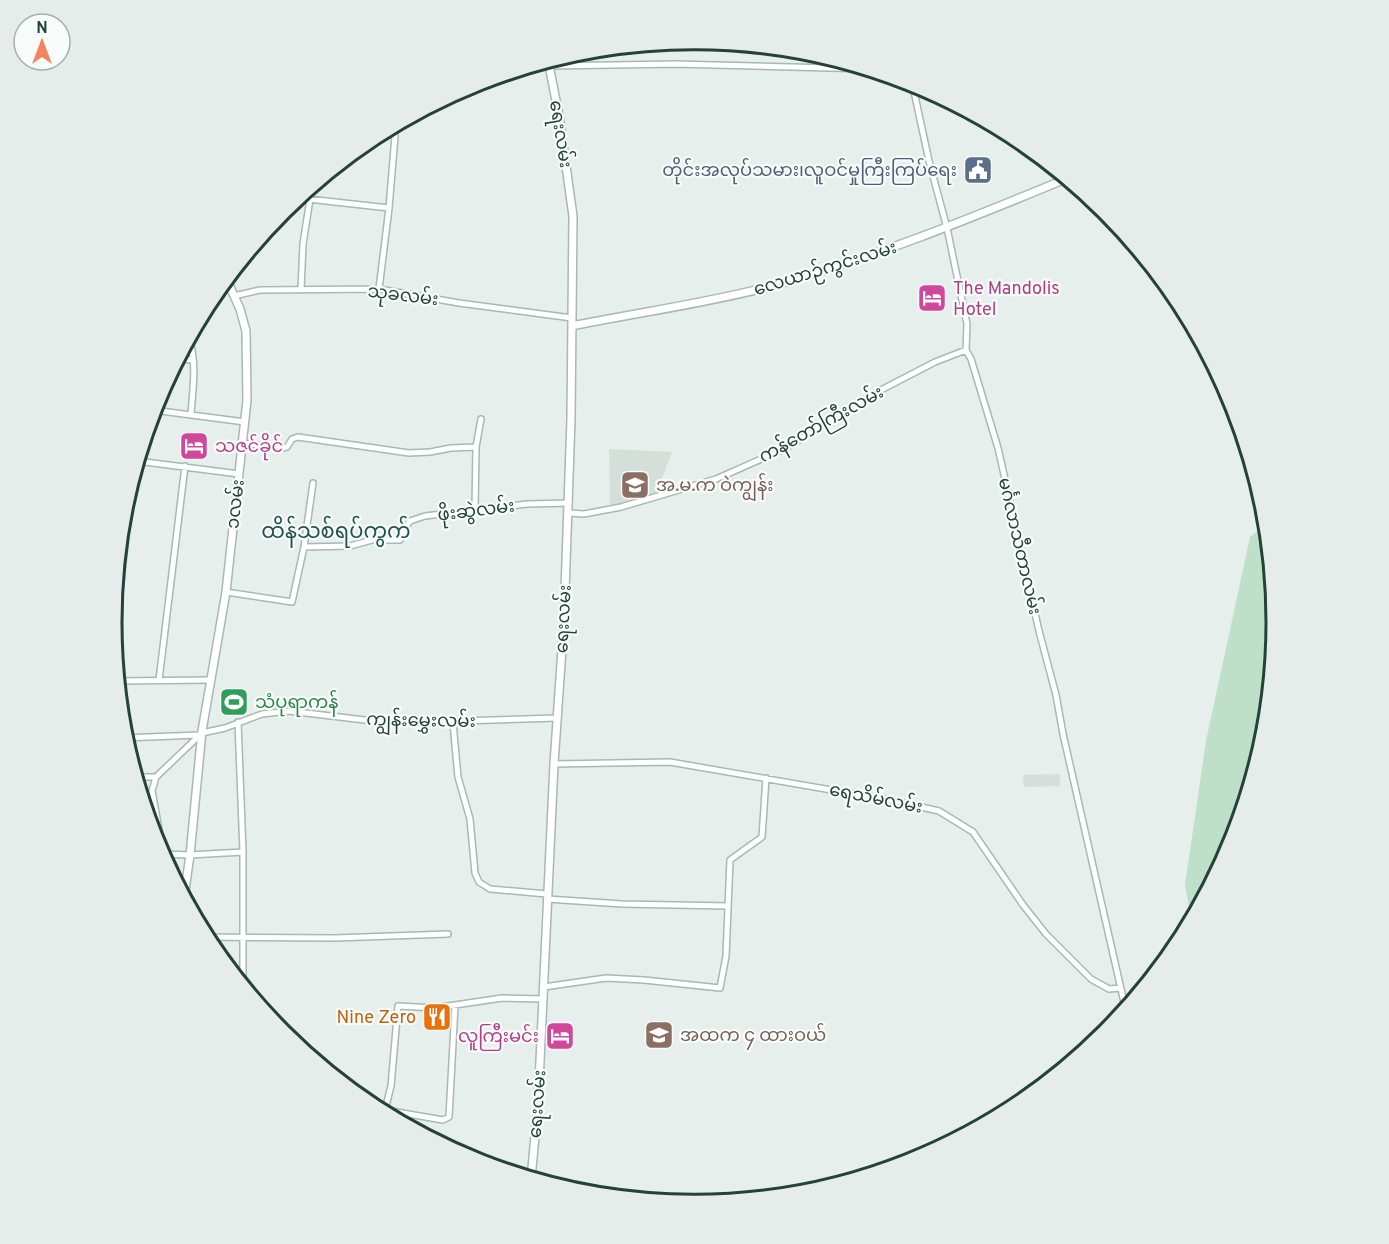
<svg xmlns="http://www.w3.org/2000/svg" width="1389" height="1244" font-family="Overpass,'Noto Sans Myanmar',sans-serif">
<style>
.built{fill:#d4dfda}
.green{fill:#bfe0c8}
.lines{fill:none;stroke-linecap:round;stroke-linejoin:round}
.minor-casing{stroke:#a8b8b2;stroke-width:8}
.tertiary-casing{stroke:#a8b8b2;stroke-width:10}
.minor{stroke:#fff;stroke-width:5}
.tertiary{stroke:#fff;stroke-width:7}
.labels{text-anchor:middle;stroke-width:4.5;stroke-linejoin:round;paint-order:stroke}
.street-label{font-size:18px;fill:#24423a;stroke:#f7fbf9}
.service-label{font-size:18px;fill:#4e5e75;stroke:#f7fbf9;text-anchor:end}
.hotel-label{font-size:18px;fill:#b23c85;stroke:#f7fbf9;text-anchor:start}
.education-label{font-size:18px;fill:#785e54;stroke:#f7fbf9;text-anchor:start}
.leisure-label{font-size:18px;fill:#27864d;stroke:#f7fbf9;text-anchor:start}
.food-label{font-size:18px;fill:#c56008;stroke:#f7fbf9;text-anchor:end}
.quarter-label{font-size:21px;fill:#1f5548;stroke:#f7fbf9}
.rim{fill:none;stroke:#24423a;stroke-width:3}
</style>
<rect width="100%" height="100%" fill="#e6efeb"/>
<path class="built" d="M609,449L672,452L656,494L610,507Z
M1060,774V786L1024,787L1023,775Z"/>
<path class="green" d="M1268,523L1277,622L1266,736L1233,845L1192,923L1185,885L1206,741L1250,537Z"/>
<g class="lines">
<g class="minor-casing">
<path id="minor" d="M549,66L676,64L869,69
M912,82L929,161L947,228L967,324L966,350L971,359L998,448L1039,631L1056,695L1063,734L1126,1011
M308,199L389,208
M379,289L389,208L395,136L394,125
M301,290L303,244L312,186
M213,294L231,287
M234,296L260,290L379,289L459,303L572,318
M189,338C197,362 193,388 191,414
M177,359L193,360
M153,410L245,422
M243,443L282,448L287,447L292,439L298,437L409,453L430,452L451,448L476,447
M137,461L239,474
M475,509L476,447L481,419
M569,513L584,514L621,507L716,479L784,449L879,391L935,362L966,350
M304,547L313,483
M226,592L292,602L304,547L350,546L372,540H400L407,525L410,521L425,516L527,504L569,503
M114,643L133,473
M159,680L185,466
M117,681L210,680
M238,722L243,852V986
M453,723L458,777L470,819L475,873L479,882L490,889L547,894
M123,738L199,735
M554,764L670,762L895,801L939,811L973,832L1023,905L1046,934L1091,979L1109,989L1121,988
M135,777H156
M156,844L160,835L152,791L156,777L202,733L225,728L262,714L289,711L390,723L557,718
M159,851L163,854L190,855L243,852
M547,899L622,904L728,906
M205,937L335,938L448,934
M544,987L606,978L644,980L720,988L726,956L730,860L762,837L766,778
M385,1110L391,1086L398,1006L435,1008L502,998L544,999
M380,1112L385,1110L443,1120L449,1117L455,1006"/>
</g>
<g class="tertiary-casing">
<path id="tertiary" d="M531,65L549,66
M572,326C636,313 701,304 764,288C868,260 969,219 1068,178
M184,897L190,855L202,731L226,592L247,400L246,331L240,309L226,278
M531,1179L538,1104L554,764L564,620L571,419L573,216L559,116L548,60"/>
</g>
<use href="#minor" class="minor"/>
<use href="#tertiary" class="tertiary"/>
</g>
<defs>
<g id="civic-square" transform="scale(1.5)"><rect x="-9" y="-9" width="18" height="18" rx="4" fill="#5c6f8a" stroke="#f7fbf9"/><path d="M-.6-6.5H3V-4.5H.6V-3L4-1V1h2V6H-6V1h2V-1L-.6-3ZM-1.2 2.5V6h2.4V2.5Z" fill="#fff"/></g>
<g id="hotel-square" transform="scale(1.5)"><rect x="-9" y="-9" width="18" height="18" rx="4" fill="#d1479c" stroke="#f7fbf9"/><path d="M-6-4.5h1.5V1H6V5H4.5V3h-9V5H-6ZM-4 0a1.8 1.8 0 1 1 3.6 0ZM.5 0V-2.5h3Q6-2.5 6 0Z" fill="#fff"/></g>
<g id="school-square" transform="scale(1.5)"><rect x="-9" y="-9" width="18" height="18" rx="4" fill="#8d6e63" stroke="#f7fbf9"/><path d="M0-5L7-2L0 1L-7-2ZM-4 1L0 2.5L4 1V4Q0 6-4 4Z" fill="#fff"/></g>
<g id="stadium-square" transform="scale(1.5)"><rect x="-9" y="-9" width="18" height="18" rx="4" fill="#2e9e5b" stroke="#f7fbf9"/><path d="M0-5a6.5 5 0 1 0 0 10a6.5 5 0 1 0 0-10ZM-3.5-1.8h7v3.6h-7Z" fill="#fff"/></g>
<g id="restaurant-square" transform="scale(1.5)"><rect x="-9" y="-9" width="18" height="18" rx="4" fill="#e8710a" stroke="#f7fbf9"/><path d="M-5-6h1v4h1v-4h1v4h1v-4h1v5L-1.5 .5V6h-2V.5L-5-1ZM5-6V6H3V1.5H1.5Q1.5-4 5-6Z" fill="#fff"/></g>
</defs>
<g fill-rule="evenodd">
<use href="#civic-square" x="978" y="170"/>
<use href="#hotel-square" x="932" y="298"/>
<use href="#hotel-square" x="194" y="446"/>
<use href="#school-square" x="635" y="485"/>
<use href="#stadium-square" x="234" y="702"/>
<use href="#restaurant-square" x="437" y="1017"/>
<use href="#school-square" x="659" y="1035"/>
<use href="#hotel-square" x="560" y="1036"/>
</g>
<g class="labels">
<g class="street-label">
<text transform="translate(561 134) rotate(81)" y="6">ရေးလမ်း</text>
<text transform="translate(825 268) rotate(-17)" y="6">လေယာဉ်ကွင်းလမ်း</text>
<text transform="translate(403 295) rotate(7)" y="6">သုခလမ်း</text>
<text transform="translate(821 424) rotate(-29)" y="6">ကန်တော်ကြီးလမ်း</text>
<text transform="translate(235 504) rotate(-83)" y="6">၁လမ်း</text>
<text transform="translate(476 510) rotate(-7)" y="6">ဖိုးဆွဲလမ်း</text>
<text transform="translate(1020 546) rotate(77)" y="6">မင်္ဂလာသီတာလမ်း</text>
<text transform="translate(563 619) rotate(-87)" y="6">ရေးလမ်း</text>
<text transform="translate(421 720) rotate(1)" y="6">ကျွန်းမွှေးလမ်း</text>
<text transform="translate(876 798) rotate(11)" y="6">ရေသိမ်လမ်း</text>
<text transform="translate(537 1104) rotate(-86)" y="6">ရေးလမ်း</text>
</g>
<g class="service-label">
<text x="957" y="176">တိုင်းအလုပ်သမား၊လူဝင်မှုကြီးကြပ်ရေး</text>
</g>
<g class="hotel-label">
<text x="953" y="294">The Mandolis<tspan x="953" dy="21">Hotel</tspan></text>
<text x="215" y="452">သဇင်ခိုင်</text>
<text x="539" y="1042" text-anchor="end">လူကြီးမင်း</text>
</g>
<g class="education-label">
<text x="656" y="491">အ.မ.က ဝဲကျွန်း</text>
<text x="680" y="1041">အထက ၄ ထားဝယ်</text>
</g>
<g class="leisure-label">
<text x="255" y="708">သံပုရာကန်</text>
</g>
<g class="food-label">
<text x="416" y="1023">Nine Zero</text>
</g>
<g class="quarter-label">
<text x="336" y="538">ထိန်သစ်ရပ်ကွက်</text>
</g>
</g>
<path d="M0 0H1389V1244H0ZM122 622a572 572 0 1 1 1144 0a572 572 0 1 1-1144 0Z" fill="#e6ecea" fill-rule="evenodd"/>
<path class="rim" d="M122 622a572 572 0 1 1 1144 0a572 572 0 1 1-1144 0Z"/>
<g transform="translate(42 42)"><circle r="28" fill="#f7fbf9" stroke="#a3b1ad" stroke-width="1.5"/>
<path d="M0-4.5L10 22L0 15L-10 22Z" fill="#f4845f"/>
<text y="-9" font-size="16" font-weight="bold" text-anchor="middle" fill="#24423a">N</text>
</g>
</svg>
